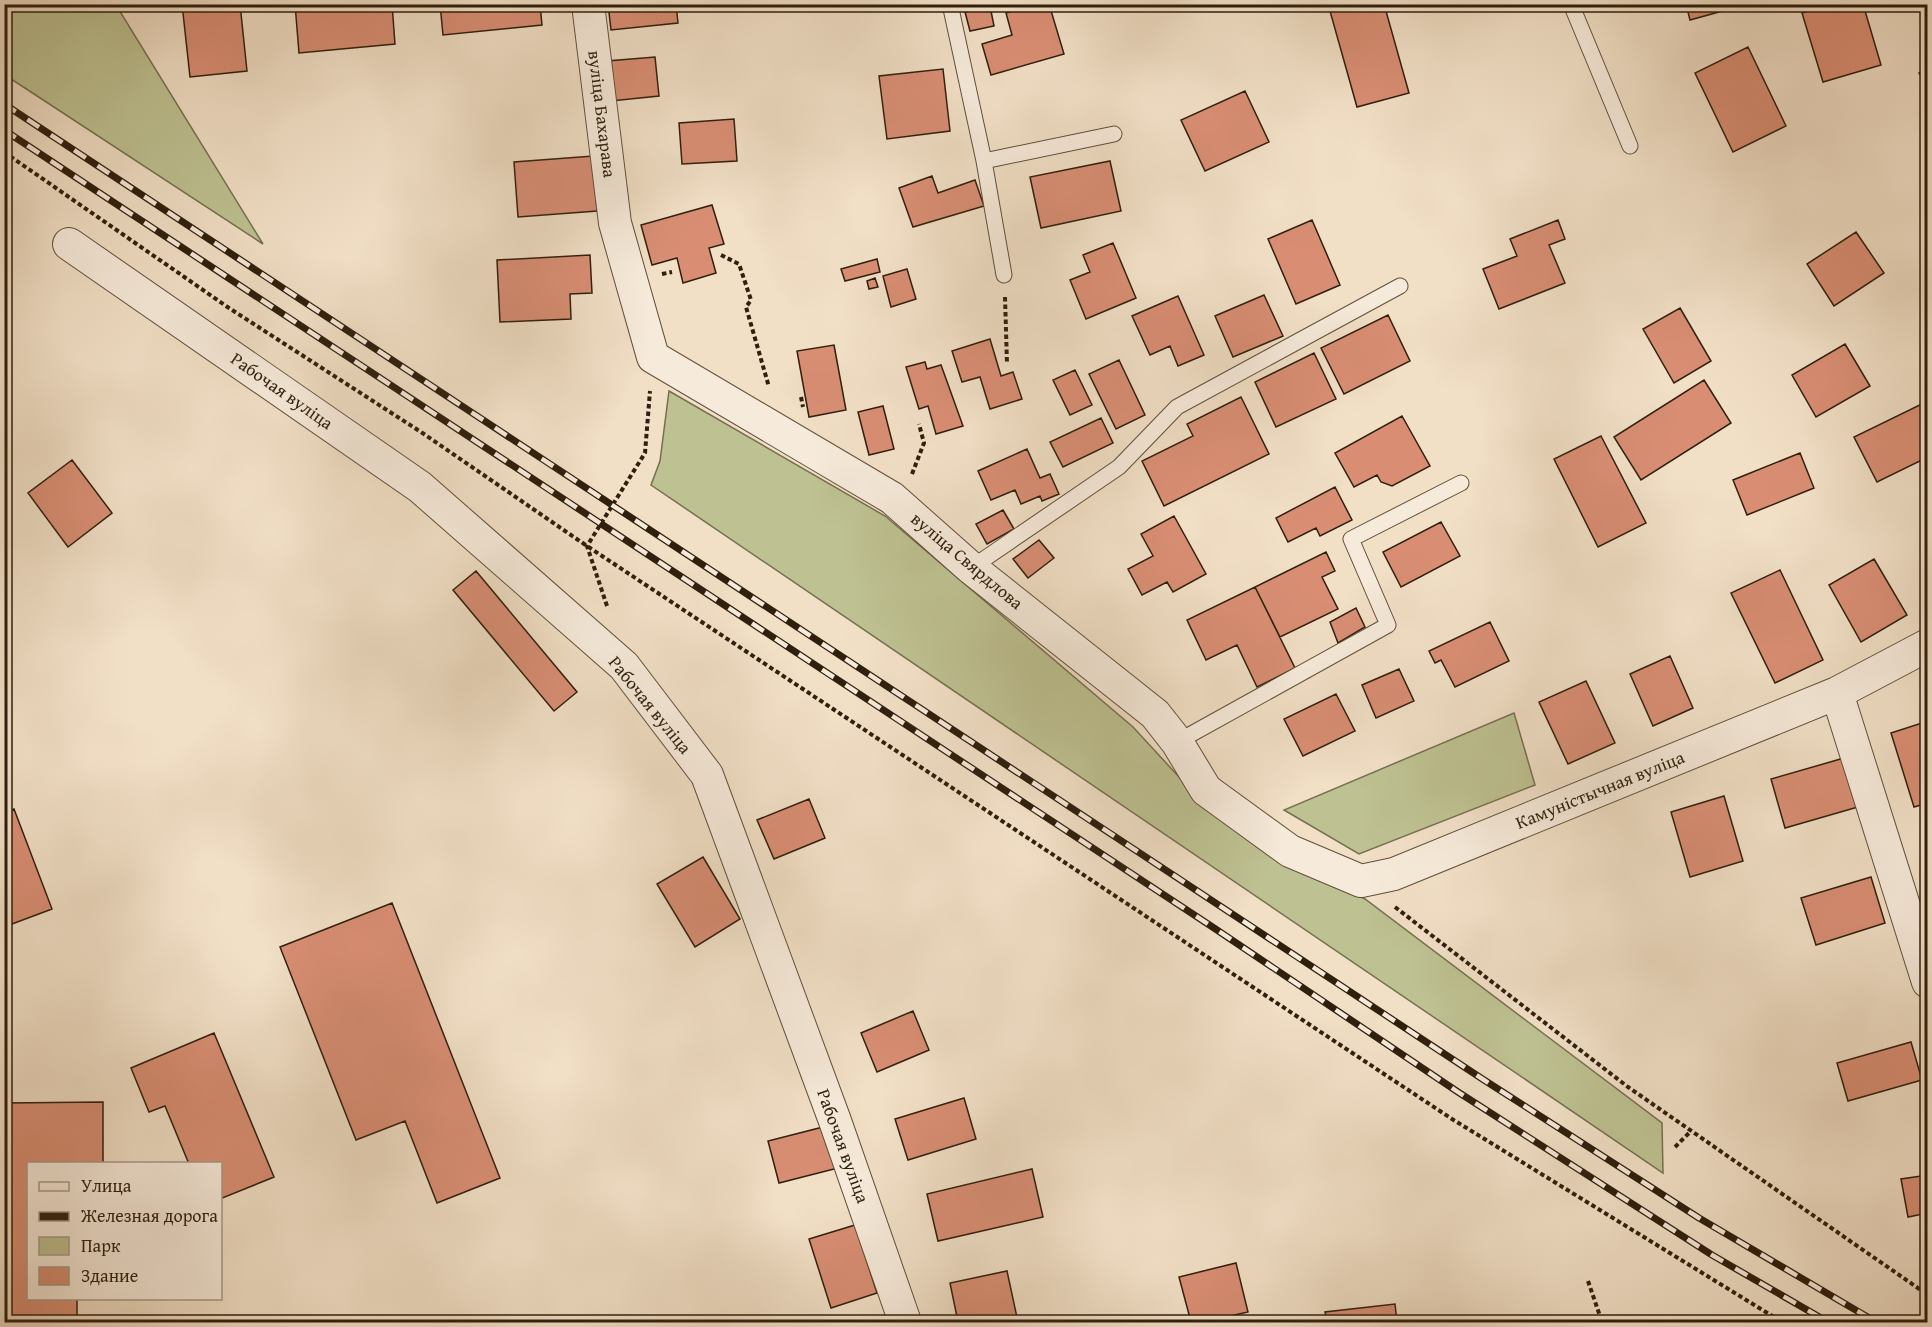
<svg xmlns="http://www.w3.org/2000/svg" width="1932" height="1327" font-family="'Gentium Book Plus',serif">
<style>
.green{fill:#bec192;stroke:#767050;stroke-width:1.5}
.building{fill:#d98e74;stroke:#2f1f0d;stroke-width:1.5}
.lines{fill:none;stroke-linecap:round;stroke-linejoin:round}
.lane-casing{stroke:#604f3b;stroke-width:17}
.street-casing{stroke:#604f3b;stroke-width:34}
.path{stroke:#2f1f0d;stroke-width:4;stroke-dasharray:4.5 3;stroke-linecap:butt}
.lane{stroke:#f6eada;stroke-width:15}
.street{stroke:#f6eada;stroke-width:32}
.rail-casing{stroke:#2f1f0d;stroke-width:7}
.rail{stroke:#f6eada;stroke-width:4.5;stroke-dasharray:14;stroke-linecap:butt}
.labels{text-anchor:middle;stroke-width:6;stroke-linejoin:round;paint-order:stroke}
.street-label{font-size:18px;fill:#2f1f0d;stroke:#f6eada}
</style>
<rect width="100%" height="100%" fill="#f1dfc6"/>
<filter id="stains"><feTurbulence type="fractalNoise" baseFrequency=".00333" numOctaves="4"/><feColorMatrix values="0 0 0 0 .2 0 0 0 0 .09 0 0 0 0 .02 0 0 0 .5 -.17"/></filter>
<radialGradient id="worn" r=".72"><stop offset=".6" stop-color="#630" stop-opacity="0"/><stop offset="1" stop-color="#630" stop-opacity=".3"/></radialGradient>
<path class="green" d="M4,5H116L263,244L5,75Z
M669,391L885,516L1133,727L1191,790L1282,860L1365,899L1662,1123L1663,1173L651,485L660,461Z
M1514,713L1535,785L1359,854L1284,810Z"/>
<path class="building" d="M182,4H240L247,71L190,77Z
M295,4H392L395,44L299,53Z
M440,4H540L542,25L443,35Z
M608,4H676L678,23L611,30Z
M1035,4H1049L1064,54L991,75L982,44L1012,35L1006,13Z
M1328,4H1384L1409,93L1357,107Z
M1686,4H1743L1744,5L1690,20Z
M1832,4H1863L1881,65L1823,82L1802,13Z
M990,6L994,26L970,31L965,12Z
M1748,47L1786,126L1733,152L1695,73Z
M655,57L659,96L611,101L607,61Z
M1928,68V88L1919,73Z
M943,69L950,131L887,139L879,76Z
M1245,91L1269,142L1205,171L1181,120Z
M734,119L737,161L682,164L679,123Z
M593,156L597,211L518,217L514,162Z
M1110,161L1121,211L1041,228L1030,177Z
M932,176L938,193L975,180L984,206L913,227L899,188Z
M712,205L724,244L709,248L716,273L683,283L677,258L652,265L641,225Z
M1312,220L1340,285L1296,304L1268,239Z
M1558,220L1565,239L1549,245L1565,283L1499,309L1483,269L1517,256L1510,239Z
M1856,232L1884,273L1834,306L1807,264Z
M1113,243L1136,298L1086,319L1070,280L1090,272L1083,255Z
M590,255L592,293L570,294L571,319L500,322L497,260Z
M877,259L880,272L845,281L841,269Z
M907,269L916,299L891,307L883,276Z
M875,278L878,287L869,289L867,281Z
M1264,295L1283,336L1233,357L1215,316Z
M1178,296L1204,355L1178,366L1170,346L1150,355L1132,316Z
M1680,308L1711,361L1674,383L1643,329Z
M1388,315L1410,361L1344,394L1321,348Z
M990,339L1001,376L1013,372L1022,399L990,409L980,377L962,382L952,351Z
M1845,344L1870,386L1816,417L1792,375Z
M834,345L846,410L809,417L797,351Z
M1314,353L1336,399L1276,427L1255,382Z
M1119,360L1145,415L1116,429L1089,374Z
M925,362L927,369L941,365L963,426L936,434L928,406L919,409L906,367Z
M1075,370L1092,405L1070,415L1053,380Z
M1704,380L1731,423L1641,480L1614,437Z
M1241,397L1269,454L1164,506L1142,461L1193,436L1187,424Z
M1928,401V457L1877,482L1854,437Z
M883,406L894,449L869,455L858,412Z
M1402,416L1430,466L1392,486L1381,482L1377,475L1354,487L1335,453Z
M1101,418L1113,443L1063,467L1050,442Z
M1601,436L1646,523L1598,547L1554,459Z
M1027,449L1040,478L1050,474L1059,494L1042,501L1040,496L1021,504L1015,490L991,500L978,471Z
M1800,453L1814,488L1747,515L1733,480Z
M72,460L112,513L68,547L28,493Z
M1335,487L1352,520L1320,536L1316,528L1288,542L1276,518Z
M1003,510L1014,529L987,544L976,524Z
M1174,516L1206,574L1173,592L1167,582L1142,595L1128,569L1153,556L1141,534Z
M1441,522L1460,556L1401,587L1383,552Z
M1039,540L1054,558L1028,578L1013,559Z
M1326,552L1335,571L1322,577L1338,609L1280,637L1255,587Z
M1874,559L1907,615L1861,642L1829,585Z
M1780,570L1823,660L1775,683L1731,593Z
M476,571L577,692L554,711L453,590Z
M1255,587L1295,668L1257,687L1237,645L1206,660L1187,620Z
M1356,608L1365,627L1338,643L1330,622Z
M1490,622L1509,661L1455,687L1441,660L1435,663L1429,651Z
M1670,656L1693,708L1653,726L1630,674Z
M1399,669L1414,701L1376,718L1362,685Z
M1586,681L1615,743L1568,764L1539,702Z
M1336,694L1355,731L1303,756L1284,719Z
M1928,721V803L1914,807L1891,733Z
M1844,758L1858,807L1785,828L1771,779Z
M1724,796L1743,861L1690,877L1671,812Z
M809,799L825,838L774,859L757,820Z
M14,809L52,909L12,924L4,903V813Z
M703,857L740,919L695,947L657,884Z
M1871,877L1885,923L1816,945L1801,898Z
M392,903L500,1178L437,1203L405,1121L356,1140L280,947Z
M913,1011L929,1050L877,1072L861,1033Z
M214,1033L274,1177L220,1199V1164H189L165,1106L149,1112L131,1068Z
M1911,1042L1922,1080L1848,1101L1837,1063Z
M964,1098L976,1139L908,1160L895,1119Z
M103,1102V1164H28V1298H77V1322H4V1103Z
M827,1126L838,1168L779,1183L768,1141Z
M1032,1169L1043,1217L938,1241L927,1194Z
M1928,1175V1213L1908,1217L1901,1179Z
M855,1225L877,1293L831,1308L809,1239Z
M1236,1263L1248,1312L1204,1322H1191L1179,1277Z
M1007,1271L1018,1322H958L950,1283Z
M1395,1304L1397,1322H1327L1325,1312Z"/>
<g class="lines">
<g class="lane-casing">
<path id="lane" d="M950,4L984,161L1004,275
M1571,4L1630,146
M984,161L1114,134
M971,568L1119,467L1177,407L1400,286
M1177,742L1388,625L1351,539L1461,483"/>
</g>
<g class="street-casing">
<path id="street" d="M588,4L615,223L653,357L892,498L971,568L1155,714L1177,742L1206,790L1290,851L1361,881L1394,874L1837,693L1928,645
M69,244L420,487L624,666L707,775L835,1121L905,1322
M1837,693L1928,982"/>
</g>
<path class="path" d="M4,152L229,308L424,434L587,546L1452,1119L1782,1322
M721,255L739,264L751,300L746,307L769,387
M662,274L672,272
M1005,297L1007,364
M801,397L803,407
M912,474L924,443L919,424
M607,606L587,546L645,453L650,391
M1395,907L1628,1087L1928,1295
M1675,1147L1691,1131
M1588,1281L1602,1322"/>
<use href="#lane" class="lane"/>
<use href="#street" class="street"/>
<g class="rail-casing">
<path id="rail" d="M4,104L1484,1080L1699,1218L1876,1322
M4,130L1214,928L1458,1092L1712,1255L1828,1322"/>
</g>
<use href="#rail" class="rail"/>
</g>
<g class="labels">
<g class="street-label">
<text transform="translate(602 114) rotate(83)" y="6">вуліца Бахарава</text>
<text transform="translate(282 391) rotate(35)" y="6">Рабочая вуліца</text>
<text transform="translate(967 561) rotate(40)" y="6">вуліца Свярдлова</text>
<text transform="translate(650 705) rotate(51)" y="6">Рабочая вуліца</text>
<text transform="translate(1600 790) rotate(-22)" y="6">Камуністычная вуліца</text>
<text transform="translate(843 1146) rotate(70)" y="6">Рабочая вуліца</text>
</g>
</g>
<rect width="1932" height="1327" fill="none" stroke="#f1dfc6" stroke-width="24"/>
<rect x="6" y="6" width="1920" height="1315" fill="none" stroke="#2f1f0d" stroke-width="3"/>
<rect x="12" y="12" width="1908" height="1303" fill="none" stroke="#2f1f0d" stroke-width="1.5"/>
<rect x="27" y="1162" width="195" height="138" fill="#f6eada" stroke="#a69988" stroke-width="1.5"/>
<rect x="39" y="1182" width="30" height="9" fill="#f6eada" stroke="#a69988" stroke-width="1.5"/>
<text x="81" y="1192" font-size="18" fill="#2f1f0d">Улица</text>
<rect x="39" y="1212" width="30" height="9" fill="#2f1f0d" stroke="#a69988" stroke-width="1.5"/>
<text x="81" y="1222" font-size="18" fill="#2f1f0d">Железная дорога</text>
<rect x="39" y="1237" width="30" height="18" fill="#bec192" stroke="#a69988" stroke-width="1.5"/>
<text x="81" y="1252" font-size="18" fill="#2f1f0d">Парк</text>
<rect x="39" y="1267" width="30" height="18" fill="#d98e74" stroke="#a69988" stroke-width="1.5"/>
<text x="81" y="1282" font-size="18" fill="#2f1f0d">Здание</text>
<rect width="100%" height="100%" filter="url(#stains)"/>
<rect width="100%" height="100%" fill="url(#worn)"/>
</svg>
